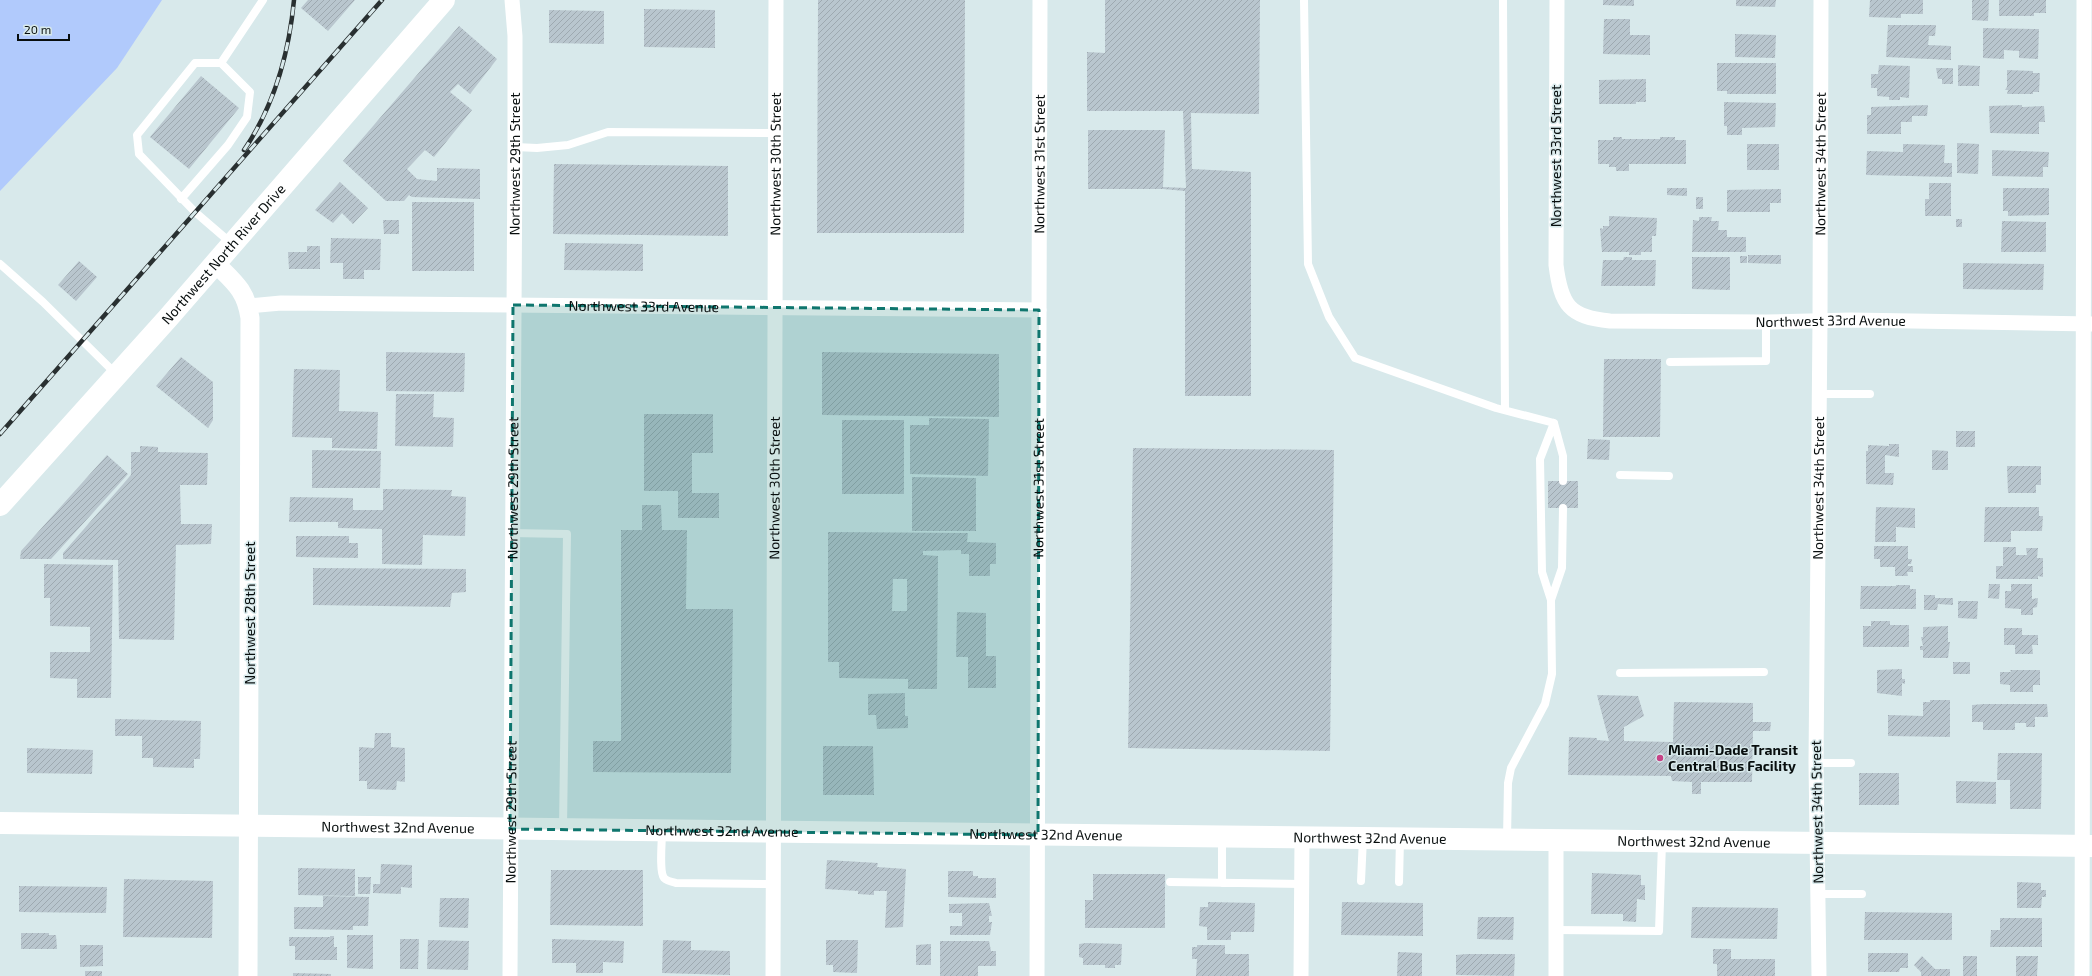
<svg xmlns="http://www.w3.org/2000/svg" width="2092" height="976" font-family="'Exo 2',sans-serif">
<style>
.water{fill:#b1cafc}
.building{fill:url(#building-hatch);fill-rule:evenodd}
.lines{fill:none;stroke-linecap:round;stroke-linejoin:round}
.service{stroke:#fff;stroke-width:8}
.minor{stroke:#fff;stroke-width:15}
.tertiary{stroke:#fff;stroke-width:19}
.secondary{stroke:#fff;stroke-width:22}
.rail-casing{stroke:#293031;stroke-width:4.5}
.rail{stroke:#d8e9eb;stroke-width:3;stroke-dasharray:9;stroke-linecap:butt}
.marked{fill:#0f766e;fill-opacity:0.2;stroke:#0f766e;stroke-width:3;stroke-dasharray:8 5;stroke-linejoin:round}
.poi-dot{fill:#c74387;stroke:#d8e9eb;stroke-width:1.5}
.labels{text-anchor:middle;stroke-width:3;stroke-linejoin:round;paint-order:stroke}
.street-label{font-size:14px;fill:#080e0e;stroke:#d8e9eb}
.poi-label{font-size:14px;font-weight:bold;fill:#080e0e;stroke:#d8e9eb;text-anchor:start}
</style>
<defs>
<pattern id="building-hatch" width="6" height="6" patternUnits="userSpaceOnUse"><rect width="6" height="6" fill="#b9c6ce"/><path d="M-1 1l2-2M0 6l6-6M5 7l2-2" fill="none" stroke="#9ea9b0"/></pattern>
</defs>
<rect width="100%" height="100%" fill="#d8e9eb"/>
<path class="water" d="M0,0H162L117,68L0,191Z"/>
<path class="building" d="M308,0H355L328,31L301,8Z
M818,0H965L964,233H817Z
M1105,0H1260L1259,114L1191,113L1192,169L1251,172V396H1185V191L1163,189H1088V130H1165L1163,187L1186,188L1183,111H1087V52L1105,53Z
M1603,0H1634V6L1603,5Z
M1736,0H1776L1775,7L1736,6Z
M1870,0H1923V14H1901V18L1869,17Z
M1972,0H1989L1988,21L1972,20Z
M1999,0H2046V13H2034V16H1999Z
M644,9L715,10V48L644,47Z
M549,10L604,11V44L549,43Z
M1604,19H1630V35H1650V55L1603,54Z
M1888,25H1936L1935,36H1929L1928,45L1951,46V60L1886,57Z
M459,26L497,59L470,94L458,84L450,92L472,110L434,157L425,150L407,169L417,179L437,181V168L480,169V199L412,197L409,195L404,201H386L343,161Z
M1983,28L2039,29L2038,59L2019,58V51L2004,50V59L1983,58Z
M1735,34L1776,35L1775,58L1735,57Z
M1717,63H1776V94H1727V91H1717Z
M1879,65L1910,66L1909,98L1900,97V100H1889V97L1877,96V88H1871V74H1878Z
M1958,65L1980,66L1979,86H1958Z
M1936,68H1953V84H1942V79H1938Z
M2007,70L2033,71V73H2040L2039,92H2033V94H2007L2008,90H2005L2007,87Z
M201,76L239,108L189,169L150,137Z
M1646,79V102H1636V104H1599V80Z
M1724,102L1776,103L1775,127L1742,128V135H1727V126H1724Z
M1928,105L1927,116H1912V122H1901V134H1867V115H1871V107Z
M2022,105V107L2044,106L2045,122H2039V134L1990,133L1989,106Z
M1613,137H1622V139H1660V137H1675V140H1686V164H1629V171H1616V167H1609V164H1598V140H1613Z
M1957,143L1979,144L1978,174L1957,173Z
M1747,144H1779V170H1747Z
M1903,144L1945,145L1944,163H1952V177L1866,175L1867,151L1903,152Z
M1992,150L2049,152L2048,167H2043V177L1992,176Z
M554,164L728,166V236L553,234Z
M340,182L368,208L353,224L342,213L333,223L315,210Z
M1929,183H1951V216H1925V199H1929Z
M1667,188H1687V196L1667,195Z
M2003,188H2049V215L2008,216V211H2003Z
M1781,189V203H1770V212H1727V190Z
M1696,197H1703V209H1696Z
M412,202H474V271H412Z
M1609,216L1657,218L1656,236H1652V252H1641V255H1629V252H1602L1600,228L1603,229V226H1609Z
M1699,217H1712L1711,221H1719L1718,230H1727V237H1746V252H1692L1693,220L1699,221Z
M1956,219H1962V227H1956Z
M383,220H399V234H384Z
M2002,221L2046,222V252H2001Z
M331,238L381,239L380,270H364V279H343V263H330Z
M565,243L643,244V271L564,270Z
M307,246H320V269H289L288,252H307Z
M1748,255H1781V264L1748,263Z
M1740,256H1747V263H1740Z
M1624,257H1632V260H1656L1655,286H1601L1603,260H1623Z
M1692,257H1730V290L1692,289Z
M79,261L97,277L76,301L58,285Z
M1963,263L2044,264L2043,290L1963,289Z
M386,352L465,353L464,392L386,391Z
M822,352L999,354V417L822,415Z
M181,357L213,382V420L208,428L156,386Z
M1604,359H1661L1660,437H1603Z
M294,369L340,370L339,411L378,412L377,449L332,448V438L292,437Z
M396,394H434L433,417L454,418L453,447L395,446Z
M644,414H713V453H692V493H719V518H678V491H644Z
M929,418L989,419L988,476L910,474V425H929Z
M842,420H904V494H842Z
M1956,431H1975V447H1956Z
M1588,439L1610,440L1609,460L1587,459Z
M1889,444H1899V457L1885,455V473H1894L1893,485L1866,484V451H1868V445L1889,446Z
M140,446L158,447V452L208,453L207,485H180L181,524H212L211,544L176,545L174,640L119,639L118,560L63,559V553L131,475V452H140Z
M1133,448L1334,450L1330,751L1128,748Z
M312,450L381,451L380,488H312Z
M1932,450L1948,451V470H1932Z
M107,455L128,474L51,559H20L21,551Z
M2007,466H2041V485H2036V493H2008Z
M912,477L976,478V531H912Z
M1548,481H1578V508H1548Z
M383,489L452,490L451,496L466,497L465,536L423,535L422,565L382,564V529L338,528V522H289L290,497L353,498V510H383Z
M642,505H661L662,530H687L686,609H733L731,773L593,772V741H621V530H642Z
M1876,507L1915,508V528L1896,527V542H1875Z
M1985,507H2039V516H2043L2042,531H2011V542H1984Z
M828,532L968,533L967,542L996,543V564H990V576H969V554H961V550L923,551V555L938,556L937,689H908V679L839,678V662H828ZM893,579H907V611H892Z
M296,536H349V543H358V558L296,557Z
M1874,546H1908V559H1912L1911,564H1908V566H1913V572H1907L1908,576H1895V567H1880V559H1874Z
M2003,547H2016V555H2027L2026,548H2038L2037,558H2043V577L2038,576V579H1996V566H2003Z
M44,564L113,565L111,698H77V679L50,678V652H90V627L50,626V598H44Z
M313,568L466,569V592L452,593L450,607L313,605Z
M1989,584H2000L1999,599L1988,598Z
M2011,584H2032V599L2038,598L2037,607L2033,608V615H2021V609L2005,608V591H2011Z
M1896,585H1910V589H1916V609H1860L1861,586H1896Z
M1924,595H1935V598H1953V605L1938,604L1937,610H1924Z
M1958,601H1978L1977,619L1958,618Z
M957,612L986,613V656H996V688H968V657H956Z
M1871,621H1890V625H1909V647H1863V626H1871Z
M1948,626V642H1950L1948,658H1923V650H1920V646H1923L1921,637H1923V627Z
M2004,628H2022V635H2038V645H2032L2033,654H2015V645H2004Z
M1953,662H1970V674H1953Z
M1902,669V679H1905V684L1902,683V696L1877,693V670Z
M2010,670H2040V685H2033V692H2010V685L2000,684V672H2011Z
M905,693V716H908V728L877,729L876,715H868V694Z
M1597,695L1638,696L1644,716L1624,727V741L1673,742L1674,702L1753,703V722H1771L1770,731H1753L1752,782H1701V794H1692V782L1672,781L1671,776L1568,775L1569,737L1597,738V740L1609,741Z
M1930,700H1950V737L1888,736V715L1923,716V702H1930Z
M1984,704H2047L2048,717H2035V727H2026V723H2015V730H1983V722H1972V705Z
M115,719L201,721L200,759H194V768L153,767V758H142V736H115Z
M375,733H391V747L405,748V782L397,781L396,790L367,789V781H359V747L374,748Z
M823,746H873L874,795H823Z
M27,748L93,750L92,774L27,773Z
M1998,753H2042L2041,809H2010V780H1997Z
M1859,773H1899V805H1859Z
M1956,781L1996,782V804L1956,803Z
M827,860L878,863L877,867L906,869L903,927L885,928L887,891H874V895L858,894V891L825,889Z
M381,864L412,865V888L401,887V894L373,893V884H380Z
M298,868L355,869V896L298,895Z
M551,870H643V926L550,925Z
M948,871H973V876H978V878H996V898L948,897Z
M1592,873L1641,875V885H1645V900L1637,899L1636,922L1623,921V914H1591Z
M1093,874H1165V928H1085V900H1093Z
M358,877H371L370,894H358Z
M124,879L213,881L212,938L123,937Z
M2017,882L2041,883V890H2046V897H2042L2041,908H2017Z
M19,886L107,887L106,913L19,912Z
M323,896L369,897L368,926H353V930L294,929V907H323Z
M440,898H469L468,928L439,927Z
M1208,902L1255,903L1254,932H1231V940H1207V927L1199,926L1200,907H1208Z
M1342,902L1423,903V936L1341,935Z
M989,903L992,916H989V922H992L990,935H950V926H962V913H949V904Z
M1692,907L1778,908L1777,939L1691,938Z
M1865,912L1952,913V940H1864Z
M1478,917H1514L1513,940L1477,939Z
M2000,918H2042V947H1990L1991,930H2000Z
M21,933H49V935H56L57,949H21Z
M347,935H373V969L347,968Z
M330,936H334V947H337V960H295V946H289V937H330Z
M400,939H419L418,969H400Z
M552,939L624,941L623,963L603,962V973H576V963H552Z
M428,940L469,941L468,970L427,969Z
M663,940L691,941V950L730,951V975L662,973Z
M826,940H858L857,973L833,972V965H826Z
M940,941H989L991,951H996V966H978V976H940Z
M1086,943L1122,944L1121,965H1115V968H1105V965H1083V958L1079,957V944Z
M931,944V965H916V945Z
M80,945H103V966L80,967Z
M1197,945H1225V954H1249V976H1196L1197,959H1192V947H1197Z
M1713,949H1731V959H1775V976H1717V964H1713Z
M1398,952L1422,953V976H1397Z
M1868,953H1908V968H1900L1899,972H1868Z
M1467,954H1515L1514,976L1456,975V955Z
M1922,956L1935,969H1950V976H1921V972L1914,965Z
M1963,956H1977V976H1963Z
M2016,956H2038L2037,976H2016Z
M85,971H102V976H85Z
M293,973L331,974V976H293Z"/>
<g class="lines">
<path class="service" d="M1304,0L1308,264L1329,317L1355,358L1496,408L1554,423
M1503,0L1505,410
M515,147L537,148L568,145L608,132L776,133
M181,199L228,145L247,117L250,92L221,63
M231,243L195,212L139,154L137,135L195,63H221L263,0
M0,264L43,302L116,374
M1670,362L1766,361V322
M1820,394H1870
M1620,475L1669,476
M1563,508L1562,568L1551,600L1542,572L1540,459L1554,423L1563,456V481
M511,533L567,534L563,829
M1620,673L1764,672
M1816,763H1851
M662,832C662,841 659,872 664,878C667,881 672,882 676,883L774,884
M1507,839L1508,783L1511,768L1545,704L1552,674L1551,600
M1361,881L1363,838
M1170,882L1302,884
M1399,882L1400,839
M1222,883V837
M1819,894H1862
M1556,930L1659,931L1662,843"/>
<g class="minor">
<path id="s1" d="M1557,0L1556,265C1561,305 1569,317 1610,321L1766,322L1851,320L2092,324"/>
<path id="s2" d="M248,306L281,303L1039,310"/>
<path id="s3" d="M510,976L515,147V36L512,0"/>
<path id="s4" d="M773,976L776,0"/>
<path id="s5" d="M1037,976L1040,0"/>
<path d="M1301,976L1302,838"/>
<path d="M1556,976V840"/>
<path id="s6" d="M1819,976L1816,763L1820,321L1821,0"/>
<path d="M2082,976L2084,0"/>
</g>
<path class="tertiary" d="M215,263C234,282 246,290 250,318L248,976"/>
<g class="secondary">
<path id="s7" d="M0,505L168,318L444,0"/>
<path id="s8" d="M0,823L2092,846"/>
</g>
<g class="rail-casing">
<path id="rail" d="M244,150C274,106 289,53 294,0
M0,434L382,0"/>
</g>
<use href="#rail" class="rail"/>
</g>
<path class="marked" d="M513,305L1039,310L1038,835L510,829Z"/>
<circle class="poi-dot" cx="1660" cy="758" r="4"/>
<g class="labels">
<g class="street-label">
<text transform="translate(1556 156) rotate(-90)" y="5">Northwest 33rd Street</text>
<text dy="5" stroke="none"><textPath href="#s3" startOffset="812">Northwest 29th Street</textPath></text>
<text dy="5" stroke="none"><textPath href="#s4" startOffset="812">Northwest 30th Street</textPath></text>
<text dy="5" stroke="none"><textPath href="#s5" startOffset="812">Northwest 31st Street</textPath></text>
<text dy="5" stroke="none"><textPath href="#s6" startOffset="812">Northwest 34th Street</textPath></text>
<text dy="5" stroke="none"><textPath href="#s7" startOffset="336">Northwest North River Drive</textPath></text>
<text dy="5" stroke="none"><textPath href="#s2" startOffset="396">Northwest 33rd Avenue</textPath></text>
<text dy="5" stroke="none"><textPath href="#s1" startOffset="574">Northwest 33rd Avenue</textPath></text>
<text dy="5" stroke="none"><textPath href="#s3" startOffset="488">Northwest 29th Street</textPath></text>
<text dy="5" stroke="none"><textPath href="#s4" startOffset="488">Northwest 30th Street</textPath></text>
<text dy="5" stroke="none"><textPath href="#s5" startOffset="488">Northwest 31st Street</textPath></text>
<text dy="5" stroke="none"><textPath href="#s6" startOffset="488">Northwest 34th Street</textPath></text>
<text transform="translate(250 613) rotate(-90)" y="5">Northwest 28th Street</text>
<text dy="5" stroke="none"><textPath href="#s3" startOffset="164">Northwest 29th Street</textPath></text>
<text transform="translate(1817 812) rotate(-91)" y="5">Northwest 34th Street</text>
<text dy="5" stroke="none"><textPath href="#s8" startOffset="398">Northwest 32nd Avenue</textPath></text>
<text dy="5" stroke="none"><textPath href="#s8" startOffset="722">Northwest 32nd Avenue</textPath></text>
<text dy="5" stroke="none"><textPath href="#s8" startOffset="1046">Northwest 32nd Avenue</textPath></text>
<text dy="5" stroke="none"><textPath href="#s8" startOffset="1370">Northwest 32nd Avenue</textPath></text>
<text dy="5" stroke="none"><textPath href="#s8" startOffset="1694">Northwest 32nd Avenue</textPath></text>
</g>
<g class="poi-label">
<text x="1668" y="755">Miami-Dade Transit<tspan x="1668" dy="16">Central Bus Facility</tspan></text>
</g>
</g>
<path d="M18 34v6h51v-6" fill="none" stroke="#080e0e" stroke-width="2"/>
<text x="24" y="34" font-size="12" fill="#080e0e" stroke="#d8e9eb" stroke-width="3" paint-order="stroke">20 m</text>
</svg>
